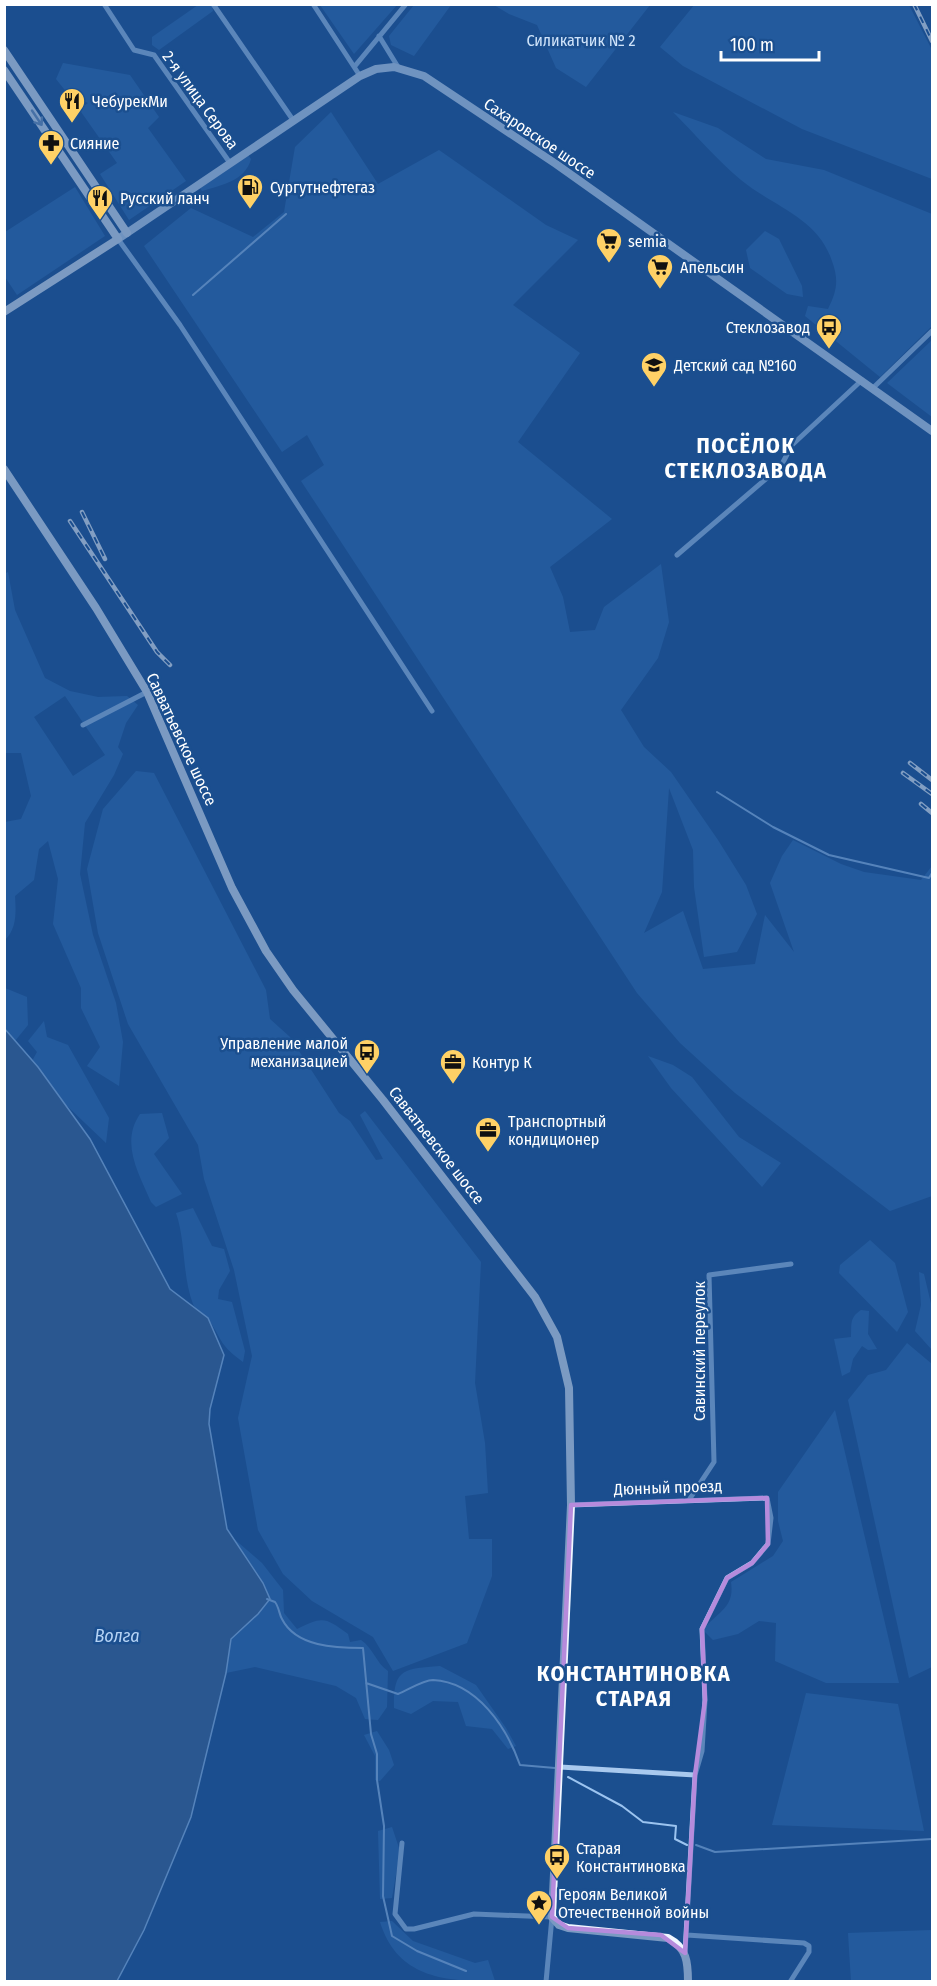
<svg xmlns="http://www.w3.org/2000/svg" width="937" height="1986" font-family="'Fira Sans Condensed',sans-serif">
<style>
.green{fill:#2e69ad;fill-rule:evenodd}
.water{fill:#3c6290;stroke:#9cc4f0;stroke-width:1.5}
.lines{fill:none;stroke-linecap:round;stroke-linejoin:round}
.stream{stroke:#9cc4f0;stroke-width:2}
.street{stroke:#a9c9ee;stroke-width:5}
.secondary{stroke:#d6e6fa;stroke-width:8}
.primary{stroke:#f0f6ff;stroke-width:8}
.rail-casing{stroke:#fff;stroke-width:4.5}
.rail{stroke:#1b4f8f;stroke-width:2;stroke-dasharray:7;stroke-linecap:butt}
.oneway{stroke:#7b9ac1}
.marked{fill:none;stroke:#b68bdc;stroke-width:4.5;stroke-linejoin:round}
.labels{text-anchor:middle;stroke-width:5;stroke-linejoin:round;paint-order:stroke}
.park-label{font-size:16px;fill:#cfe3fa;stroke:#1b4f8f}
.street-label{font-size:16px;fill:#fff;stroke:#1b4f8f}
.poi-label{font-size:16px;fill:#fff;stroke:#1b4f8f;text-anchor:start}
.water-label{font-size:18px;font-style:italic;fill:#b5d3f5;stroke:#1b4f8f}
.district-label{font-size:22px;font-weight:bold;letter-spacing:1.5px;fill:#fff;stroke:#1b4f8f}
</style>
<rect width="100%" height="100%" fill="#1b4f8f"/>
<path class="green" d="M695,4L909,5L932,50V179L802,129L683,66L660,47Z
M198,5H212L213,11L159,50L152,45V37Z
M320,5H397L354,54Z
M414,5H451L414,56L391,45L389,36Z
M494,5H650L586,87L556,68L537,25L509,14Z
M63,63L130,75L159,117L148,128L186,181L129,220L100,174L117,163L79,109L88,103L68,94L56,79Z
M331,112L378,184L439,150L546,225L578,240L513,305L580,353L518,442L612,519L550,567L563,597L570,632L595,630L604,607L661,564L669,622L658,658L621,710L644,747L671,772L718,840L746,885L757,914L737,952L704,957L694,887L693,850L669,788L662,892L644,933L683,911L703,969L755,964L765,915L794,952L770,883L782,856L793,840L841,864L864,872L921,880L932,866V1196L890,1211L735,1093L680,1043L637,993L301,481L324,465L307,435L282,452L144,246L191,208L253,237L284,212L295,147Z
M673,112L718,128L766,159L824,170L932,214V326L880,377L805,316L808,306L828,309C837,291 839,280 832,261C818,218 774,207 741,180C717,160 695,134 673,112Z
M248,155L251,159C245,181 222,185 202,191L200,188Z
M75,187L105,236L17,295L5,277V232Z
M765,231L779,239L802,286L803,297L787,294L750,268L746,250Z
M932,340V417L887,383Z
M8,572L15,610L45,678L70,691L98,697L127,696L138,705L126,723L118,747L123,754L114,775L85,823L80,874L93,935L116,1003L123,1042L119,1086L87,1066L100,1047L81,1008V988L53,924L58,879L48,841L39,849L34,880L15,896C16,912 17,928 5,940V822L21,819L31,796L21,753H5L4,574ZM65,696L105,755L73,776L34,717Z
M136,771L154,773L266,990L270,1019L290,1037L339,1113L350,1121L376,1160L383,1159L360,1115L365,1111L481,1262L475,1383L485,1443L488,1493L465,1496L469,1539H492V1576L467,1643L393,1671L373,1637L312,1601L283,1574L258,1530L238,1418L252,1356L234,1270L204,1179L198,1145L128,1024L98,933L87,869L103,809Z
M5,988L27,997L28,1025L15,1041L5,1028Z
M44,1021L47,1037L68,1045L109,1118L106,1143L65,1104L32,1061L37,1052L28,1041Z
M648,1056L673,1065L692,1077L739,1137L781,1163L762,1187L671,1088Z
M162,1113L169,1138L154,1154L182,1194L156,1207L151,1202C139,1174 120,1143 140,1114Z
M193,1208L212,1246L224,1249L230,1271L219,1290L218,1299L232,1302L245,1351L243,1362C219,1344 224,1343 209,1320C205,1314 195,1310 193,1304C182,1275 186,1242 176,1213Z
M870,1240L895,1263L908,1312L897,1332L839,1273L840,1265Z
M919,1272L924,1274L932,1308V1350L915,1331L921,1305Z
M861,1310L869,1311L868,1334L877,1349L868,1350L862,1346L853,1359L850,1372L842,1376L834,1339L851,1337C852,1324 849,1318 861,1310Z
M907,1343L932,1364V1667L909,1678L848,1400L868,1375L886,1370Z
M835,1410L899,1683H826L775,1661L776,1623L759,1621L738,1634L713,1640L703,1630C718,1611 735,1608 731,1582L773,1556L783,1541L778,1521V1492Z
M233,1538L262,1563L283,1590L284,1613L297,1629C323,1616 325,1617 348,1634L350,1642L361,1640C374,1649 375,1662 388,1671L387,1707L378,1720L365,1719L356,1698L336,1686L255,1667L226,1673L230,1639L258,1614L270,1599L263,1583Z
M440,1666L476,1685L506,1728L516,1746L508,1749L492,1729L466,1726L458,1702L433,1701L411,1714L394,1708C393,1668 404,1669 440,1666Z
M806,1693L898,1704L924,1831L772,1825Z
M377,1731L389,1750L394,1765L380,1781L375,1780V1756L364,1735Z
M392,1827L400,1851L392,1898L380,1899L378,1831Z
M392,1921L413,1941L475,1963L488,1960L495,1981C444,1982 397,1977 380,1922Z
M932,1930V1981H851L848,1933Z"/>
<path class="water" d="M4,1028L38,1067L90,1139L170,1289L208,1318L224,1355L210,1409L209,1424L227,1529L263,1583L270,1599L258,1614L231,1639L226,1673L191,1817L144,1930L117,1981H5Z"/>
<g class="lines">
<path class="stream" d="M193,295L286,214
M717,792L773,827L829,855L929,878L932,873
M267,1599L275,1602C279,1607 279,1614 282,1619C296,1647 336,1648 363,1648L371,1734L377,1754V1780L384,1826L383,1896L392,1936L417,1951L466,1971
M366,1683L398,1694C408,1690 423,1680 433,1680C477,1682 507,1728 520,1765L555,1768
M568,1777L622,1806L643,1822L676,1826L675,1839L687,1845
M696,1845L715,1852L932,1839"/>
<path class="street" d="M104,4L134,50L154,55L230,163
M213,4L293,120
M313,4L360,76
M379,36L398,67
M355,66L406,4
M118,239L180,325L432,711
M874,387L932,331
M677,555L781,466L792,445L862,380
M83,725L147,692
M689,1500L714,1462L709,1275L791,1264
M571,1505L767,1498L771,1518L768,1544L752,1563L727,1578L702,1629L705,1700L702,1751L695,1775L685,1953
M560,1767L695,1775
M402,1843L395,1914L406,1929H414L474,1914L552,1917L546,1982
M687,1935L804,1943L809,1946V1952L790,1982"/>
<path class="secondary" d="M118,239L360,76L376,69L394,67L424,76L556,164L932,431"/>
<path class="primary" d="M4,50L127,233
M4,70L118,239L4,312
M4,469L96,608L147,692L232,888L266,951L293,990L383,1100L535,1297L557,1337L569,1388L571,1505L552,1917L559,1925L568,1928L668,1938C687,1948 688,1962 688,1982"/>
<g class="rail-casing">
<path id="rail" d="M914,4L932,41
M82,512L105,559
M70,521L157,652L170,665
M910,763L932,780
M903,773L932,794
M921,804L932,813"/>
</g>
<use href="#rail" class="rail"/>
</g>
<defs><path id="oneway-shaft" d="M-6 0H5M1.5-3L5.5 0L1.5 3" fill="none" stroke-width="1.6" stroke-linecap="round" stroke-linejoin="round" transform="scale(1.5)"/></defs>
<use class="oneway" href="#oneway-shaft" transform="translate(37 118) rotate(56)"/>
<path d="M0 0H937V1986H0ZM767,1498L768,1544L752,1563L727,1578L702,1629L705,1700L695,1775L685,1953L661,1935L568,1928L552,1917L571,1505Z" fill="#1b4f8f" fill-opacity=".55" fill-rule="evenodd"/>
<path class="marked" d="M767,1498L768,1544L752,1563L727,1578L702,1629L705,1700L695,1775L685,1953L661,1935L568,1928L552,1917L571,1505Z"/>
<defs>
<g id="restaurant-pin" transform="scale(1.35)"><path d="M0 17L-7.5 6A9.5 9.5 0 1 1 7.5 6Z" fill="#ffd166" stroke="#1b4f8f"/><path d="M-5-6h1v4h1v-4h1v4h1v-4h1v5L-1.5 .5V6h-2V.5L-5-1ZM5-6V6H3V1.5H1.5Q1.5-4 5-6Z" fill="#111"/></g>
<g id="pharmacy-pin" transform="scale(1.35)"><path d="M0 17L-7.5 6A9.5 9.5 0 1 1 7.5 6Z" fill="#ffd166" stroke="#1b4f8f"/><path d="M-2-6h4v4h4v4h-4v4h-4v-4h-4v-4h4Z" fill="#111"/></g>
<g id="fuel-pin" transform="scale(1.35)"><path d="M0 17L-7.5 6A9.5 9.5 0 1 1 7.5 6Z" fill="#ffd166" stroke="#1b4f8f"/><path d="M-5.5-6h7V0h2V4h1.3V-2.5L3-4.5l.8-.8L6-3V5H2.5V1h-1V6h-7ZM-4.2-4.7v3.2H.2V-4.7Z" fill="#111"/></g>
<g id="supermarket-pin" transform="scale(1.35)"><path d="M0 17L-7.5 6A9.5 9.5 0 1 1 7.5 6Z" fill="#ffd166" stroke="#1b4f8f"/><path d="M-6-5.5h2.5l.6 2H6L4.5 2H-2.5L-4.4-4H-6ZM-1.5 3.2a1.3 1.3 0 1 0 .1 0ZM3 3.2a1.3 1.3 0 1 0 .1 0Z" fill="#111"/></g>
<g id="bus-pin" transform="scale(1.35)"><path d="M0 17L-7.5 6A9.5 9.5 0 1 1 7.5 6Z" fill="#ffd166" stroke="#1b4f8f"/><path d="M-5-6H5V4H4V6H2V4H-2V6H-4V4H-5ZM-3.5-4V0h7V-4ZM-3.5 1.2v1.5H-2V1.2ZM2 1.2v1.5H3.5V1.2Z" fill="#111"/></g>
<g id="school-pin" transform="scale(1.35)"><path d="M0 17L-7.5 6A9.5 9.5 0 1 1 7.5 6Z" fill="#ffd166" stroke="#1b4f8f"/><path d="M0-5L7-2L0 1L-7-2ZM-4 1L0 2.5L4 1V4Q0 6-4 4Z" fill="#111"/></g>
<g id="office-pin" transform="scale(1.35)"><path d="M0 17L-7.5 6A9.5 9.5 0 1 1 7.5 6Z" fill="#ffd166" stroke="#1b4f8f"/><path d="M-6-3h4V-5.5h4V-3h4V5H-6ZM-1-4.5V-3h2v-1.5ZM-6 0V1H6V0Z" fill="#111"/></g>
<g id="sight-pin" transform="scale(1.35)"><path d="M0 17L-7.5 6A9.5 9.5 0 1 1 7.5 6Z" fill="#ffd166" stroke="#1b4f8f"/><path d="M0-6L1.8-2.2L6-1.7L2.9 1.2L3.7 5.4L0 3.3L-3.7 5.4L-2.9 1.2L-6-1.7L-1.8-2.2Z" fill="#111"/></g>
</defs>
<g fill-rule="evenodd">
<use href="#restaurant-pin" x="72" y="101"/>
<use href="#pharmacy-pin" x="51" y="143"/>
<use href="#fuel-pin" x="250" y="187"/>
<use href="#restaurant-pin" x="100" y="198"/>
<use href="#supermarket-pin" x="609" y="241"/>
<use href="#supermarket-pin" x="660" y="267"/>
<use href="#bus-pin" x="829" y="327"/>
<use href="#school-pin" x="654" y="365"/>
<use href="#bus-pin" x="367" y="1052"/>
<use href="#office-pin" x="453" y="1062"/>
<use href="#office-pin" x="488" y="1130"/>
<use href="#bus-pin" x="557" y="1857"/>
<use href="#sight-pin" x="539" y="1903"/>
</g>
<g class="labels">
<g class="park-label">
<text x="581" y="46">Силикатчик № 2</text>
</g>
<g class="street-label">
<text transform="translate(201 100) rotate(54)" y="6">2-я улица Серова</text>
<text transform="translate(540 138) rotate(34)" y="6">Сахаровское шоссе</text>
<text transform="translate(182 739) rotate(65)" y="6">Савватьевское шоссе</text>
<text transform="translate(437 1145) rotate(52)" y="6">Савватьевское шоссе</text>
<text transform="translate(699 1351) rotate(-90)" y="6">Савинский переулок</text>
<text transform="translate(668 1487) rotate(-2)" y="6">Дюнный проезд</text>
</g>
<g class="poi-label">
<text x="92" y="107">ЧебурекМи</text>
<text x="70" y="149">Сияние</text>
<text x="270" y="193">Сургутнефтегаз</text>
<text x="120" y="204">Русский ланч</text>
<text x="628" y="247">semia</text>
<text x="680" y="273">Апельсин</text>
<text x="810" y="333" text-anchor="end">Стеклозавод</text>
<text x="674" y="371">Детский сад №160</text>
<text x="348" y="1049" text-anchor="end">Управление малой<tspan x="348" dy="18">механизацией</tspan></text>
<text x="472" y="1068">Контур К</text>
<text x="508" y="1127">Транспортный<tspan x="508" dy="18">кондиционер</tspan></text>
<text x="576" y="1854">Старая<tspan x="576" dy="18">Константиновка</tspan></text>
<text x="558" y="1900">Героям Великой<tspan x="558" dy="18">Отечественной войны</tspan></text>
</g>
<g class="water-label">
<text x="117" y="1642">Волга</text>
</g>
<g class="district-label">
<text x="746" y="453">ПОСЁЛОК<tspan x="746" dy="25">СТЕКЛОЗАВОДА</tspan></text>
<text x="634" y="1681">КОНСТАНТИНОВКА<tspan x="634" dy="25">СТАРАЯ</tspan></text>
</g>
</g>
<rect width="937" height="1986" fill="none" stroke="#ffffff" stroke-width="12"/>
<path d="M721 51v9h98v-9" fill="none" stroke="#ffffff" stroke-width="3"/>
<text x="730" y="51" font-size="18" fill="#ffffff" stroke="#1b4f8f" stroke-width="4.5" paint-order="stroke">100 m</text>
</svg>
